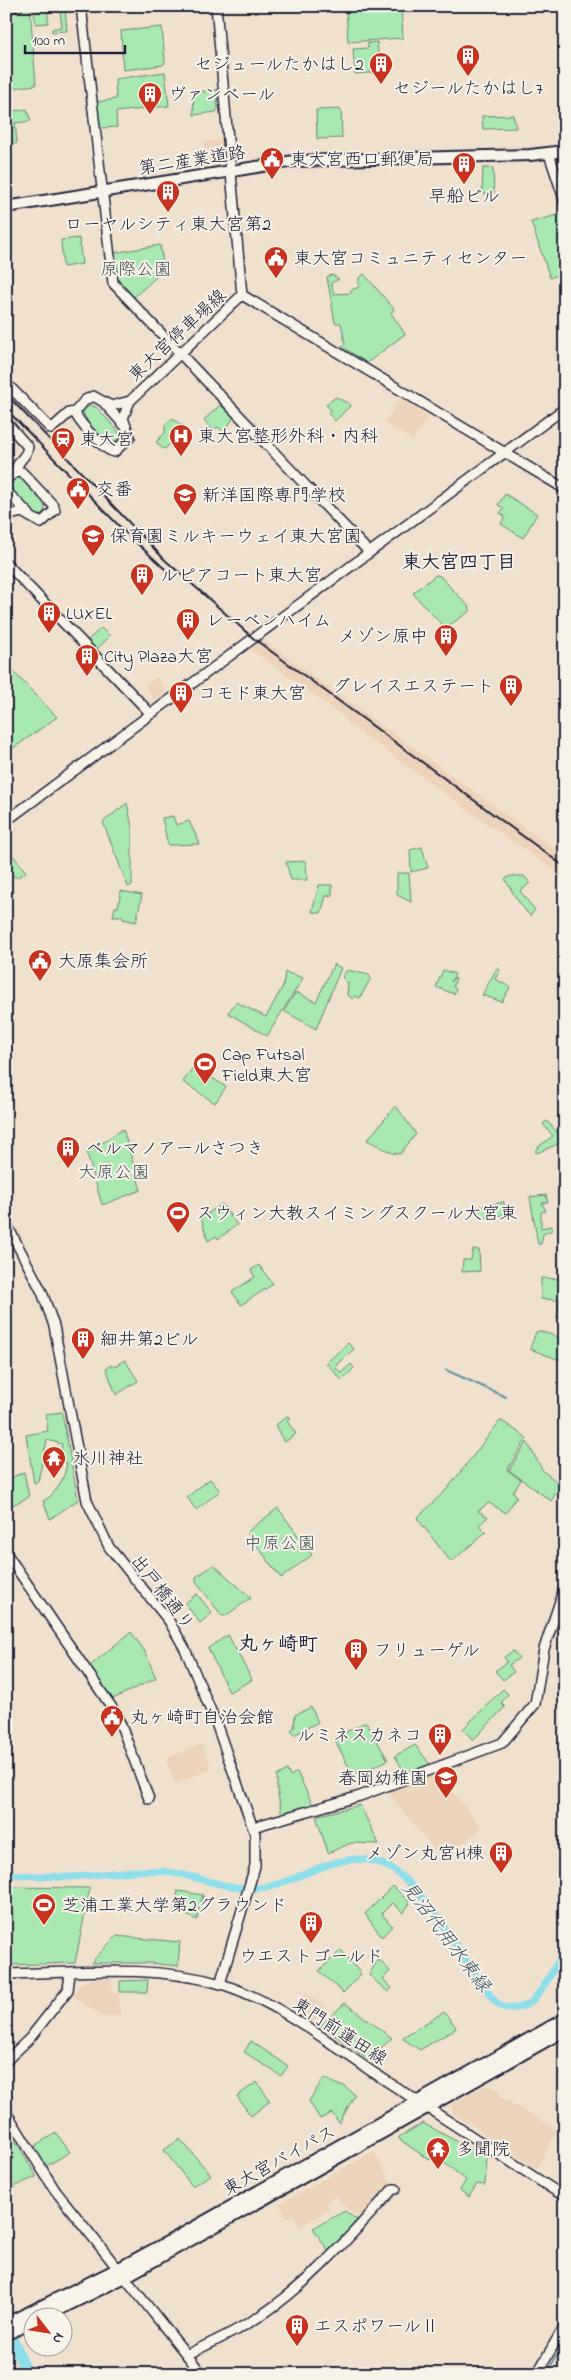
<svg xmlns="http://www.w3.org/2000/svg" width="571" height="2380" font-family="'Indie Flower','Klee One',sans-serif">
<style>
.built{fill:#ebd4bb}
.green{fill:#a8e9b2;stroke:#658676}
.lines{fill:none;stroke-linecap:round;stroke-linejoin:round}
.stream{stroke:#6393a5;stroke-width:2}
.canal{stroke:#8fdfeb;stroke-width:7}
.river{stroke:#8fdfeb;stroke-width:12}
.secondary-casing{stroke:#22223b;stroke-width:12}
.primary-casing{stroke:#22223b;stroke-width:14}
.highway-casing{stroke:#22223b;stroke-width:15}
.secondary{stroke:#f7f3e8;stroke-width:9}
.primary{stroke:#f7f3e8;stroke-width:10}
.highway{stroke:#f7f3e8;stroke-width:11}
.rail{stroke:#22223b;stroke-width:2}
.labels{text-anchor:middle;stroke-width:4;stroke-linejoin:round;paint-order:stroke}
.poi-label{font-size:18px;fill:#22223b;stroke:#f7f3e8;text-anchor:start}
.street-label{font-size:18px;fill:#22223b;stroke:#f7f3e8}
.park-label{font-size:18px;fill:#445459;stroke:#f7f3e8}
.neighbourhood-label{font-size:19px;font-weight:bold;fill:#22223b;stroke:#f7f3e8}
.water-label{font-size:19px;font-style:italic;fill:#3d5167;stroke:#f7f3e8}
.quarter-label{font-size:20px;font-weight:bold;fill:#22223b;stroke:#f7f3e8}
</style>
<rect width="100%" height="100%" fill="#f0e1ce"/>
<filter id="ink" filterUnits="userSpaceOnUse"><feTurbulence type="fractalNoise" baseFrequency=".02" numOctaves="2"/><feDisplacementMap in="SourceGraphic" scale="10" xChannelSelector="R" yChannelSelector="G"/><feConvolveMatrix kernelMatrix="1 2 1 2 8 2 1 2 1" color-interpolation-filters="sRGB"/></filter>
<g filter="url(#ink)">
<path class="built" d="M222,140L224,162L221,166L207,169L203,142Z
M400,398L429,416L413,440L385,423Z
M262,639L565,857V877L477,817L345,721L346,719L250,648Z
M157,677L169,695L158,704L145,686Z
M202,1744L212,1769L175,1784L165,1759Z
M437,1772L482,1828L443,1860L389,1794V1791Z
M90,1979H112L113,1993H119L120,2015L107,2016L104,2018L72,1995L81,1984Z
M305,1993L325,2005L314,2023L294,2010Z
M486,2085L500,2090L499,2096L558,2130L536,2169L452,2112V2102Z
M374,2151L391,2183L360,2216H357L341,2204L336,2195L326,2202L330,2209L300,2227L293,2215L287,2218L279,2204Z"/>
<path class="green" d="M30,6L36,85L6,89V7Z
M346,6H401L403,38L348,42Z
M65,8L67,31L52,32V29L62,27L60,11L48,12V23L36,24L34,14L37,11Z
M162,27L165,62L163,65L123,70L121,31Z
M377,42L380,72L355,74L353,49L368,48V43Z
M165,72L169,106L116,112L117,127L100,128L96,102L116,99L115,79Z
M217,90L218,109L216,112L194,115L193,92Z
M27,109L31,121L15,123L17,143L6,145V112Z
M341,109L342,138L317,139L316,110Z
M513,115L516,128L483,129L482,116Z
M483,168H493L494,193L482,194Z
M565,213V272L550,278L531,222Z
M79,238L82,264L63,267L61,240Z
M160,245L164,270L133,298L117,281L113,253Z
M364,274L394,309L391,313L405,334L367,363L341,346L345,344L341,323H335L327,277L332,275L339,279L331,283L334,294L351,293V290L359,287V278Z
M336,397L351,405L335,421L328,413L331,410L326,405Z
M90,405L96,407L119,432L121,436L114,443C105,443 84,421 83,411Z
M220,405L234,417L224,433L218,427L213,430L204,420Z
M173,418L185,429L165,449L162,448L156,442L165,433V425Z
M16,477C26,479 46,499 45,510L41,515C30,515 11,493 10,483Z
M505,494L537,514L523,538L501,524L505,516L500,513L504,508L498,505Z
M436,575L440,576L470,608V611L445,628L414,595V592Z
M101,628L110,636L95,651L86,642Z
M6,664L57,717L8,752L6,750Z
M127,803L132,827V885L128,887L103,822Z
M173,816L176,825L189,821L200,844L168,845L162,818Z
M6,846L26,872L18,877H14L6,866Z
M422,847L428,868L411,872L410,850Z
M306,861L307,880H291L286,862Z
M397,873H409L411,902L397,895Z
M510,876H524L530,883L520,891L535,910L530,916L518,901L505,879Z
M319,885H332V895L326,896L321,913L312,912Z
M121,891L142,895L136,922L123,919V916H113L115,907H118Z
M334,964L341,968L316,1029L284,1011L296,992L316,1002Z
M497,968L500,970L495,979L510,987L502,1002L482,995Z
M347,970L369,975L371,978L360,998L355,996L353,999L347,995L348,983L342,977Z
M443,970L455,974L451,982L454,978L456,979L453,987L456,989L454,994L436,987Z
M285,972L303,978L267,1036L228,1013L236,1002L266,1017L283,986Z
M194,1066L226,1087L215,1103L183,1082Z
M396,1106L416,1134L400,1154L392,1153L367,1140Z
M547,1121L565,1141L537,1153L535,1151L539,1148L538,1147L553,1136L543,1124Z
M123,1129L141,1190L102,1205L87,1153Z
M546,1195L548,1202L542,1203L546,1211L541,1212V1228L552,1226V1230L543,1234L541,1244H538L530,1197Z
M504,1202V1215L480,1218L478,1213L480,1207Z
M222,1204L237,1225L218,1239L216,1236L208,1241L201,1218Z
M473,1249L479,1250L480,1271L462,1272L463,1260H471Z
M259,1265L273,1284L241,1305L232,1292L255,1277L251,1270Z
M541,1278L565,1279V1318H557L559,1300L541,1299Z
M539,1331L565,1339V1362L530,1349L536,1332Z
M348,1343L354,1349L337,1364L336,1368L341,1373L351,1364L354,1368L342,1380L326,1363Z
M125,1360L138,1381L116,1395L106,1368L112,1365L113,1367Z
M62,1412L78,1500L50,1519L43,1501C56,1495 65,1478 67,1463L59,1461L62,1444L47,1440L38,1481L34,1483L26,1435L48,1431L46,1414Z
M287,1416L291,1418L287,1421L296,1434L285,1442L276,1425Z
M500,1421H502L527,1438L507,1470L521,1480L513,1492L517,1496L506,1513L489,1503L478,1511L488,1517L479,1525L486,1532L451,1562L417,1518L448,1488Z
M527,1442L543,1471L561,1485L551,1501L509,1470Z
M24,1472L29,1497L6,1508V1480Z
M210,1479L220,1491L196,1510L187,1497Z
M278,1508L312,1555L281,1578L247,1532Z
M214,1565L251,1598L225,1616L221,1615L196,1581V1577Z
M197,1594L212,1613L200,1623L185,1603Z
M131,1632L144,1650L156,1678L113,1699L110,1697L91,1669V1665Z
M228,1635L252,1680L229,1692L208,1648Z
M513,1651L519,1658L509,1665L514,1672L503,1680L495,1671L507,1662L504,1657Z
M503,1689L508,1694L501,1703L505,1707L473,1740L463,1729Z
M311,1707L318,1722L294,1735L291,1730L294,1728L295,1715Z
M366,1722L388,1760L353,1776L334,1738Z
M415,1745L432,1767L406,1775L395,1756Z
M287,1770L290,1776L297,1772L313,1805L311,1808L282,1816L277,1789V1776Z
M360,1805L379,1844L351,1843L328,1853L316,1816Z
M393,1886L410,1903L403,1913L393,1903L382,1914L392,1926L382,1937L365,1914Z
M6,1887L90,1888L75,1963L6,1965Z
M178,1891L203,1895L197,1920L174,1909Z
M116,1936L180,1942L178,1966L150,1963H91Z
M341,1950L361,1974L343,1993L319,1971Z
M378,1959L390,1971L383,1979L392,1988L388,1992L369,1975Z
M148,1980L147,1992H120V1981Z
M345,2003L392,2038L368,2060L321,2025Z
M444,2012L456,2027L455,2029L420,2050L403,2039V2037Z
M251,2041L288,2066L281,2076L244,2052Z
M324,2078L340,2086L343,2085L355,2095L339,2123L332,2113L320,2119L309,2101Z
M257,2082L270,2101L251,2116L237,2096Z
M423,2123L487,2158L485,2185L477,2184L469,2197L460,2190L466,2180L446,2164L425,2157L399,2139V2137Z
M11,2133L36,2175V2177L6,2190V2135Z
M56,2133L70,2152L45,2167L35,2148L37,2144Z
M180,2139L211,2175L192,2186L164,2150Z
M345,2211L357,2220L329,2252L313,2228Z"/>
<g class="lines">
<path class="stream" d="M446,1370L506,1397
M546,2374L565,2342"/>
<path class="canal" d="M6,1874C26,1875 47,1877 67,1877C97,1876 127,1869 157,1871C189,1872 228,1891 257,1888C300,1885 336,1847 380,1863C420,1878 453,1945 479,1979C485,1987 490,1997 497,2003C507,2011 523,2009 532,2001C544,1990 555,1965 565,1950"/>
<path class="river" d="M6,2324L27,2374"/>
<g class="secondary-casing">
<path id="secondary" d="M81,6L113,283L369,552
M216,6L242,295
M6,7L18,6
M549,154L565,202
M242,295L565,489
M6,383L51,429L69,413L75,412
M130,401L123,418L130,437L114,452C105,451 78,422 75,412L85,400L93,396L111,406L130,401L242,295
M105,404L124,425
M6,422L28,447C27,458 16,460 16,472
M6,480L14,473L22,472L53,505L55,510L41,523L22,512L10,515L6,519
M9,494L29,514
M6,563L151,714
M6,821L565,408
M6,1223L42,1292L54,1326L87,1501L109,1547L169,1621L185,1649L216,1723L255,1834V1866L220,1984
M6,1553L117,1715L149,1799
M253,1827L360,1796L502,1743L535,1704L544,1649L565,1586
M6,1974C78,1973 151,1964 221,1984C276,2001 324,2039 371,2071C435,2113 500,2155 565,2197
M6,2061L30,2038L68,1990L70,1973
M6,2112L55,2190L202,2374
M188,2354C215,2341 241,2329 266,2312C315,2278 353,2233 393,2189H396
M537,2374L565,2325"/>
</g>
<g class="primary-casing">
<path id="primary" d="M6,207L294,161L530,155L565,151"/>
</g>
<g class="highway-casing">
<path id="highway" d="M41,2318L124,2277L565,2030
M6,2324L118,2269L181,2235L565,2019
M6,2334L32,2322"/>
</g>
<use href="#secondary" class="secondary"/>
<use href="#primary" class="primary"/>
<use href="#highway" class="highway"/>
<path class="rail" d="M6,394L165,560L253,638L565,867
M6,409L123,530L168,572"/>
</g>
</g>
<defs>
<g id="building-pin" transform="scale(1.25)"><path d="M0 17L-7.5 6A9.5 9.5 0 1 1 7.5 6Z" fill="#c8321e" stroke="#f7f3e8"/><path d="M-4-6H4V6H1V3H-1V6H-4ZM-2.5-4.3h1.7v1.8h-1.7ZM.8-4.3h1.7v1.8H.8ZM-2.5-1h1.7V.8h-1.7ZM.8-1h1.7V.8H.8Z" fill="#fff"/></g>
<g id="civic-pin" transform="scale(1.25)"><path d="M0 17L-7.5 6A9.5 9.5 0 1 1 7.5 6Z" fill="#c8321e" stroke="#f7f3e8"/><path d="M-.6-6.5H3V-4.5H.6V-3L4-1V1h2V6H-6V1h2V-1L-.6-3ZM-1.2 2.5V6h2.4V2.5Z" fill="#fff"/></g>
<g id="hospital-pin" transform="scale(1.25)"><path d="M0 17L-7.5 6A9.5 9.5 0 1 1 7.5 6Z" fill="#c8321e" stroke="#f7f3e8"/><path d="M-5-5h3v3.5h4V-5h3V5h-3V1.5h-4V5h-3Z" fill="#fff"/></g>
<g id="station-pin" transform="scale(1.25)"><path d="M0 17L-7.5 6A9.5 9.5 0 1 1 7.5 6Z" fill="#c8321e" stroke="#f7f3e8"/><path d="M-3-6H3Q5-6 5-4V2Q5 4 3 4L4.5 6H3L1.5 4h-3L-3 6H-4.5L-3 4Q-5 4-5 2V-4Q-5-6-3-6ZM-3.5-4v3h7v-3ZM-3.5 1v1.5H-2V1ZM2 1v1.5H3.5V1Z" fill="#fff"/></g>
<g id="university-pin" transform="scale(1.25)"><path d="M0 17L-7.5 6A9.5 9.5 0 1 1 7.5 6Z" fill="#c8321e" stroke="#f7f3e8"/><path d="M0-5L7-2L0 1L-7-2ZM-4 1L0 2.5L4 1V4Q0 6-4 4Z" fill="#fff"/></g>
<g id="school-pin" transform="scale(1.25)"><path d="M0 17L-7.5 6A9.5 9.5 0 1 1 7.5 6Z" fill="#c8321e" stroke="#f7f3e8"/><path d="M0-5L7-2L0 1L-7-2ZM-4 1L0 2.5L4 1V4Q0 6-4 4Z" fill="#fff"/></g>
<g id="stadium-pin" transform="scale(1.25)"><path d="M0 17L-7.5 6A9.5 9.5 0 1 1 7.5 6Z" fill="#c8321e" stroke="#f7f3e8"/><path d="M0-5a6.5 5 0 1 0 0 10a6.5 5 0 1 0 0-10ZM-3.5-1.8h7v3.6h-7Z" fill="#fff"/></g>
<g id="temple-pin" transform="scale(1.25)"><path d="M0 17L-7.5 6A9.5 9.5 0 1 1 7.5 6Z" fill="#c8321e" stroke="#f7f3e8"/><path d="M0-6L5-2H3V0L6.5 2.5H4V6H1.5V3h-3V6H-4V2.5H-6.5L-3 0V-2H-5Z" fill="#fff"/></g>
</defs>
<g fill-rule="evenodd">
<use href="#building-pin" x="468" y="56"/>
<use href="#building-pin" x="381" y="64"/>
<use href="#building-pin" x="150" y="94"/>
<use href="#civic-pin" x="272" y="159"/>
<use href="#building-pin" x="464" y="164"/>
<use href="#building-pin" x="168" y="192"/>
<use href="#civic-pin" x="276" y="258"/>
<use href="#hospital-pin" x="181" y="436"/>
<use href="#station-pin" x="63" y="439"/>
<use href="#civic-pin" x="78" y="489"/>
<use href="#university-pin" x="185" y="495"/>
<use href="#school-pin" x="93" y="536"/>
<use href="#building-pin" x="142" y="575"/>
<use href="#building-pin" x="49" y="613"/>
<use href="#building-pin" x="188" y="620"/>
<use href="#building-pin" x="446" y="636"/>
<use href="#building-pin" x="87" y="656"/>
<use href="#building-pin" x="511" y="686"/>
<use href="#building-pin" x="181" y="693"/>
<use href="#civic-pin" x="40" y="961"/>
<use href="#stadium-pin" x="205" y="1064"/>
<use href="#building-pin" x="68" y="1148"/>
<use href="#stadium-pin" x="178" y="1213"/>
<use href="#building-pin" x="83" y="1339"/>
<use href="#temple-pin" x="54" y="1458"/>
<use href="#building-pin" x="356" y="1650"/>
<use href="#civic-pin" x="112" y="1717"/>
<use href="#building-pin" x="440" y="1735"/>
<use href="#school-pin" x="446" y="1778"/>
<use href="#building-pin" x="501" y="1853"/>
<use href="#stadium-pin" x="44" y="1905"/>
<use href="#building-pin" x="311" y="1923"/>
<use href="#temple-pin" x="438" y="2149"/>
<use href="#building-pin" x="297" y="2326"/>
</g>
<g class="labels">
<g class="poi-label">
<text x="364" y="70" text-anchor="end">セジュールたかはし2</text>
<text x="468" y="94" text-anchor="middle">セジールたかはし7</text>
<text x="168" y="100">ヴァンベール</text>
<text x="290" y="165">東大宮西口郵便局</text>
<text x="464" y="202" text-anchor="middle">早船ビル</text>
<text x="168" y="230" text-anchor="middle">ローヤルシティ東大宮第2</text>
<text x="294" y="264">東大宮コミュニティセンター</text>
<text x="198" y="442">東大宮整形外科・内科</text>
<text x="80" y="445">東大宮</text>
<text x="96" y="495">交番</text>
<text x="202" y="501">新洋国際専門学校</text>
<text x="110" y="542">保育園ミルキーウェイ東大宮園</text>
<text x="160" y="581">ルピアコート東大宮</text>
<text x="66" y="619">LUXEL</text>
<text x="206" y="626">レーベンハイム</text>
<text x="428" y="642" text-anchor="end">メゾン原中</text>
<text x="104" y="662">City Plaza大宮</text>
<text x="494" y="692" text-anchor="end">グレイスエステート</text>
<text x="198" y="699">コモド東大宮</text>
<text x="58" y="967">大原集会所</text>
<text x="222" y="1060">Cap Futsal<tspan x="222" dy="21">Field東大宮</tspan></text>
<text x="86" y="1154">ベルマノアールさつき</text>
<text x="196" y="1219">スウィン大教スイミングスクール大宮東</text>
<text x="100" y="1345">細井第2ビル</text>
<text x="72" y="1464">氷川神社</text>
<text x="374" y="1656">フリューゲル</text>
<text x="130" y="1723">丸ヶ崎町自治会館</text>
<text x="422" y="1741" text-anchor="end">ルミネスカネコ</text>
<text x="428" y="1784" text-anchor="end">春岡幼稚園</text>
<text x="484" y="1859" text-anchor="end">メゾン丸宮H棟</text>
<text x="62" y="1911">芝浦工業大学第2グラウンド</text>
<text x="311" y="1962" text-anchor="middle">ウエストゴールド</text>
<text x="456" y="2155">多聞院</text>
<text x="314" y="2332">エスポワールⅡ</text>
</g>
<g class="street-label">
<text transform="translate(192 160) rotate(-9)" y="6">第二産業道路</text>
<text transform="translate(177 335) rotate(-43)" y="6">東大宮停車場線</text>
<text transform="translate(163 1592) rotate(52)" y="6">出戸橋通り</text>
<text transform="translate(340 2031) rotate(33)" y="6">東門前蓮田線</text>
<text transform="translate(279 2160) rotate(-29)" y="6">東大宮バイパス</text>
</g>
<g class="park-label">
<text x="136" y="275">原際公園</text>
<text x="114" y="1178">大原公園</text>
<text x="280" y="1549">中原公園</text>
</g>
<g class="neighbourhood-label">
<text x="459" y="568">東大宮四丁目</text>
</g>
<g class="water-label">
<text transform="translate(447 1936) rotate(53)" y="7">見沼代用水東縁</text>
</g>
<g class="quarter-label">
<text x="278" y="1650">丸ヶ崎町</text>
</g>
</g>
<rect width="571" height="2380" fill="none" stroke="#f7f3e8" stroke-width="25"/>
<rect x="12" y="12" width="546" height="2355" fill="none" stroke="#22223b" stroke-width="2" filter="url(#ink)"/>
<g transform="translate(48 2332) rotate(121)"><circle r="24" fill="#f7f3e8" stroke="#a29fa3"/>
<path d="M0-4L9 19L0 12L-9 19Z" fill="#c8321e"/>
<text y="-8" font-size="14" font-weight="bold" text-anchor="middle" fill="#22223b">N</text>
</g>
<path d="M25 45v8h100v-8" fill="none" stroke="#22223b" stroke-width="2.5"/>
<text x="32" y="45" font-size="15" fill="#22223b" stroke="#f7f3e8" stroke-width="4" paint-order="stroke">100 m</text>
</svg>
